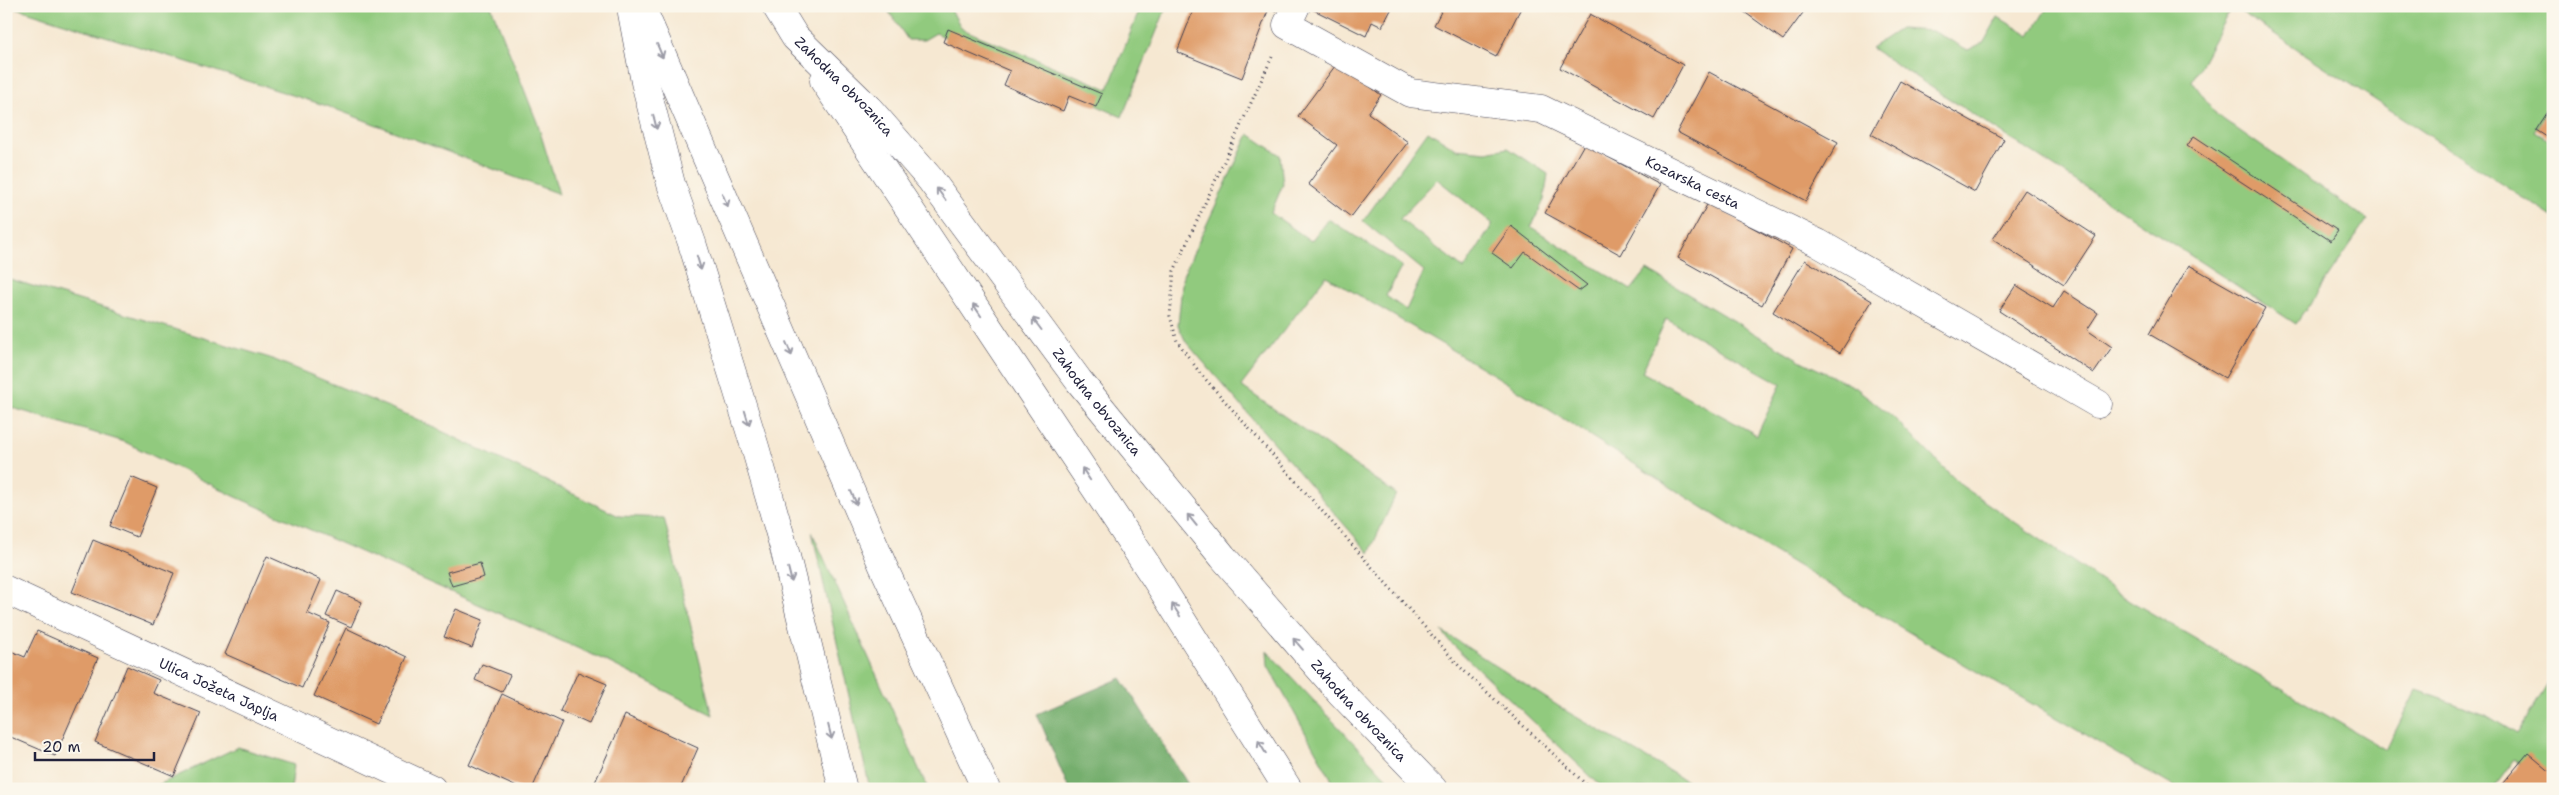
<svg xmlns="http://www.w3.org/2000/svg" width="2559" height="795" font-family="'Shantell Sans',sans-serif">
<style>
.green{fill:#91ca7e;stroke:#5a765c;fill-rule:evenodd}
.forest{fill:#74ae6d;stroke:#4b6854}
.building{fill:#df9b68}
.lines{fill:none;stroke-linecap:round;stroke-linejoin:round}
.street-casing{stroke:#424052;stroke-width:29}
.highway-casing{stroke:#424052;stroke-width:29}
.path{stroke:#424052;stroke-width:3;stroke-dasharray:1 4;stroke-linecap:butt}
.street{stroke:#fff;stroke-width:28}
.highway{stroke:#fff;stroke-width:28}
.oneway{stroke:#9c9ca7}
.labels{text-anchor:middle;stroke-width:4;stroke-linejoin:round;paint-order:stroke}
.street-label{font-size:14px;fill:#22223b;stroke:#fbf7ec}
</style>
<rect width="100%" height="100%" fill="#fbf7ec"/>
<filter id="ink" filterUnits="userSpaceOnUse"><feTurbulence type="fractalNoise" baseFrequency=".02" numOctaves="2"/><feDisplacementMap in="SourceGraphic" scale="10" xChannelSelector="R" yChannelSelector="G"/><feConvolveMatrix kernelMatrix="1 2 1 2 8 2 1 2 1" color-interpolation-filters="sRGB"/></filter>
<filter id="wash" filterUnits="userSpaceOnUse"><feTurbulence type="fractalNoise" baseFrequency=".0096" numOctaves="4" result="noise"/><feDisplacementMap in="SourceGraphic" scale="20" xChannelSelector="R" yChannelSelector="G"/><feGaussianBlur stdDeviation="1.12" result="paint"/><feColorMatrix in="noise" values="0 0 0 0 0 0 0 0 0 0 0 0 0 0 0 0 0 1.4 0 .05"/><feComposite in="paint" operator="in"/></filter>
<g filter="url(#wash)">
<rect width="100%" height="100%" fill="#f6e8d2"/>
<path class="green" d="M10,6H491L537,122L559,194L327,106Z
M885,6H949L962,29L1108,89L1141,6H1167L1122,117L936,33L924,40H908Z
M2048,6H2232L2192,81L2217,115L2367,220L2296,324L1871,48L1900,29L1933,31L1968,50L1984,42L1998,17L2030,36Z
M2232,6H2541L2553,13V101L2534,132L2553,143V217Z
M1428,131L1456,149L1486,152L1508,148L1548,174L1544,200L1531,227L1631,290L1647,270L1803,362L1855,387L1892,416L1962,486L2129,600L2386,750L2416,690L2486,715L2517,734L2553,676V785L2515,759L2493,789H2178L1866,607L1735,528L1496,376L1326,276L1241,386L1396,494L1369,553L1186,342L1178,325L1183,275L1249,134L1280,155L1283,184L1271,213L1311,241L1328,219L1402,266L1386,296L1406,310L1424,271L1363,221ZM1437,179L1493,224L1464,269L1400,219ZM1666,319L1781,384L1757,435L1642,372Z
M6,278L270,358L410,416L619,516L664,518L713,715L602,659L234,496L125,442L6,406Z
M812,532L928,789H870Z
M1442,631L1566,711L1700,789H1604L1451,643Z
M1267,651L1397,789H1337L1268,666Z
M238,747L294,765L291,789H150Z"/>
<path class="forest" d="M1121,678L1191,789H1069L1037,714Z"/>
<g id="blocks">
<path class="building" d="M1195,6H1278L1276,11L1269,8L1242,78L1177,52Z
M1306,6H1393L1382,27L1372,22L1366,36Z
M1444,6H1522L1496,57L1434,25Z
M1736,6H1808L1783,40Z
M1590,14L1683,65L1654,119L1560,68Z
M948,29L1102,94L1096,107L1069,96L1063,111L1004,85L1010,71L943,42Z
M1338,62L1381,95L1368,113L1408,142L1351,217L1308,184L1337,145L1298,116Z
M1709,72L1838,142L1806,201L1677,132Z
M1900,81L2004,139L1975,192L1871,134Z
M2553,104V141L2536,130Z
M2194,136L2338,231L2331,241L2187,146Z
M1584,144L1660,185L1621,255L1545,213Z
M2025,190L2096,236L2064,285L1993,239Z
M1708,203L1792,249L1762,305L1678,258Z
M1511,226L1587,285L1579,291L1525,252L1513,268L1492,253Z
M1805,260L1872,301L1840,353L1773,312Z
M2189,265L2265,308L2225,378L2149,334Z
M2016,285L2053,308L2064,291L2098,313L2087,330L2112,347L2094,373L1999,311Z
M131,477L157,488L137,537L110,526Z
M93,540L174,573L153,625L72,592Z
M267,556L321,580L307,613L330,623L302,688L225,654Z
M480,563L484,577L452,586L447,572Z
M337,591L362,602L351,627L326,616Z
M456,609L483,620L472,648L444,637Z
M346,628L407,657L376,724L314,696Z
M37,631L98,658L55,756L6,735V649L25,657Z
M482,664L510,675L502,692L475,680Z
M127,666L159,680L153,693L201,713L174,776L95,742Z
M578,672L607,684L589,724L560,711Z
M502,694L562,722L532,789H521L469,765Z
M625,715L698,748L680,789L662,785L661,789H592Z
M2528,753L2553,774V789H2498Z"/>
</g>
</g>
<g filter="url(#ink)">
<use href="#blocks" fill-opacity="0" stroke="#424052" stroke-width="1"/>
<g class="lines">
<g class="street-casing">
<g id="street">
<path id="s1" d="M1296,6L1287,25L1410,93L1541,109L1818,243L2098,404"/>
<path id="s2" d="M6,590L432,789"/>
</g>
</g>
<g class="highway-casing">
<g id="highway">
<path d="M641,6L883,566L986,789"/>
<path id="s3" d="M776,6L795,37L869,109L930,179L1079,381L1223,557L1341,693L1433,789"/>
<path d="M632,13L645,82L671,184L692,243L755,447L784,548L843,789"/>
<path d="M824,81L1154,576L1288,789"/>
</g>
</g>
<path class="path" d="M1272,57L1174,271L1170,316L1177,341L1200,373L1460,667L1591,789"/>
<use href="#street" class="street"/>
<use href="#highway" class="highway"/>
</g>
<defs><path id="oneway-shaft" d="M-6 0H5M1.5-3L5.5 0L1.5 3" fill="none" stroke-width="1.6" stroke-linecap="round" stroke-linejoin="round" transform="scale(1.25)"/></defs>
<g class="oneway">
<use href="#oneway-shaft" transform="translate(660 51) rotate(67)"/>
<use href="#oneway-shaft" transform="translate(655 122) rotate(76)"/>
<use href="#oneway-shaft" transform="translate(941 194) rotate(-127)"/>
<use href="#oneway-shaft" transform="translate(725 200) rotate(67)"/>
<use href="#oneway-shaft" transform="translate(699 263) rotate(73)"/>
<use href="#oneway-shaft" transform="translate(977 310) rotate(-124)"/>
<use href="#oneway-shaft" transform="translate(1037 324) rotate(-127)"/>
<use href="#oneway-shaft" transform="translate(789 349) rotate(67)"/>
<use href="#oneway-shaft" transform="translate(747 418) rotate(73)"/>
<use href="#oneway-shaft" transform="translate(1086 474) rotate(-124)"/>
<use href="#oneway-shaft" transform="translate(854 498) rotate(66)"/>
<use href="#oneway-shaft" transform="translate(1192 520) rotate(-129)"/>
<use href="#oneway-shaft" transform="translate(790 575) rotate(76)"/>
<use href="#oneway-shaft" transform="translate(1176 610) rotate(-123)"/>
<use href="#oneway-shaft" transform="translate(1298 644) rotate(-131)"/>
<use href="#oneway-shaft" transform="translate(830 732) rotate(76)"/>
<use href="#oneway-shaft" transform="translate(1262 747) rotate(-121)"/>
</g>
</g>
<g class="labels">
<g class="street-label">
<text dy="5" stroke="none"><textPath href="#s3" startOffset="106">Zahodna obvoznica</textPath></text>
<text dy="5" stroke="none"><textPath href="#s1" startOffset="462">Kozarska cesta</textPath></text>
<text dy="5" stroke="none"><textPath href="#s3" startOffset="511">Zahodna obvoznica</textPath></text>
<text dy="5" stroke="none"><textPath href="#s2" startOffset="235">Ulica Jožeta Japlja</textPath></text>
<text dy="5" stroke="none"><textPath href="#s3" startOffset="916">Zahodna obvoznica</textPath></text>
</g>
</g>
<rect width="2559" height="795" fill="none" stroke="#fbf7ec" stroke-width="25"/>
<path d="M35 752v8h119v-8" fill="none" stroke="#22223b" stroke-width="2.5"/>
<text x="42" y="752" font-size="15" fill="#22223b" stroke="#fbf7ec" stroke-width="4" paint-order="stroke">20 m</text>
</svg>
